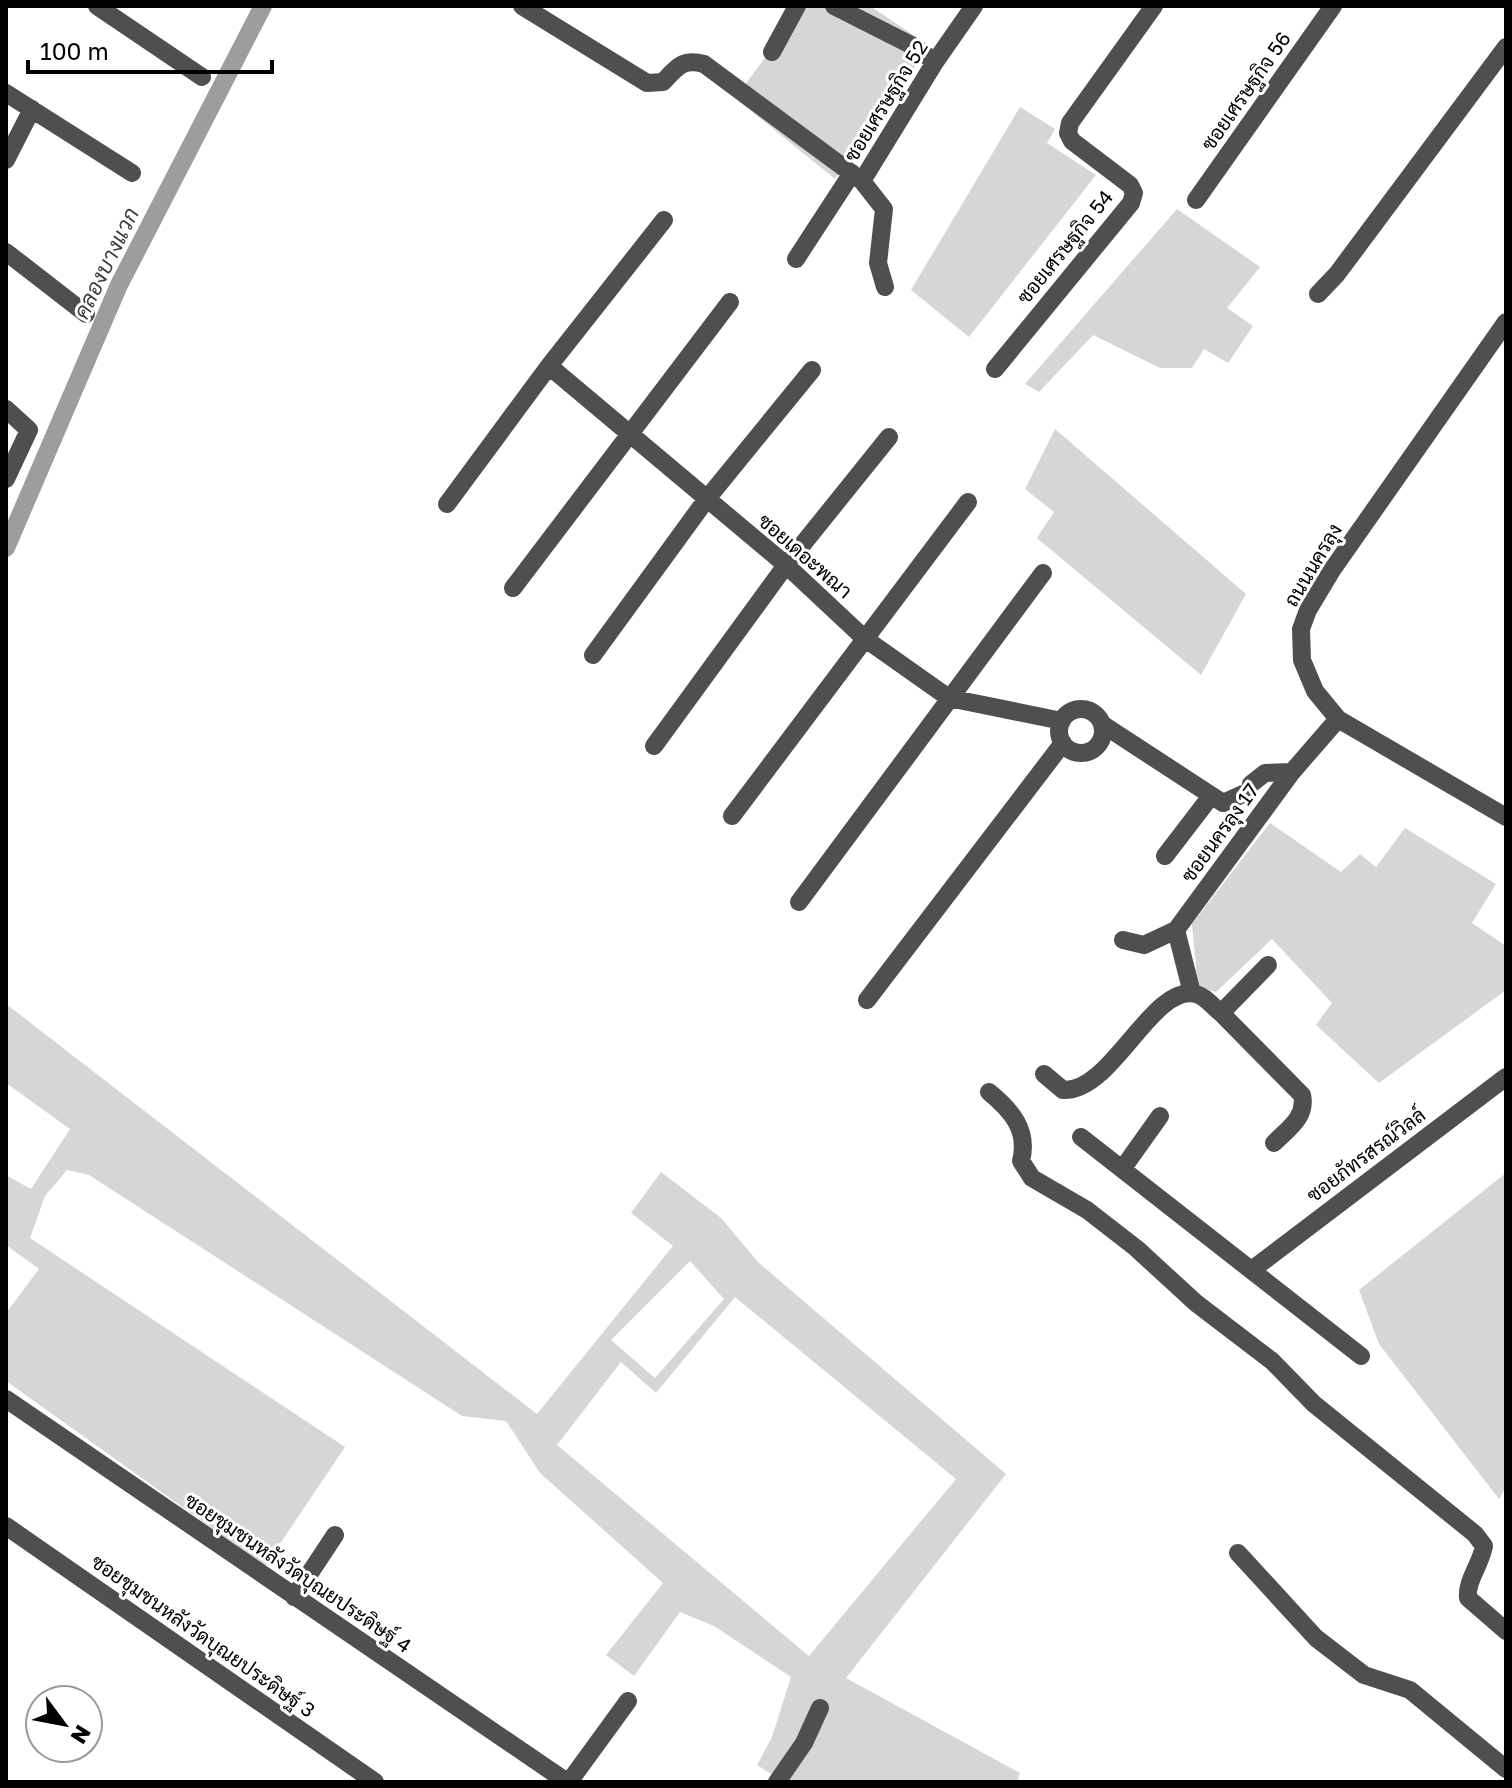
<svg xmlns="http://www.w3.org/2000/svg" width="1512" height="1788" font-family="'Golos Text',Sarabun,sans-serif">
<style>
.green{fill:#d6d6d6;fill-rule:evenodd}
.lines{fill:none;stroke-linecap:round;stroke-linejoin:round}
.canal{stroke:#9d9d9d;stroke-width:18}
.minor{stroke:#4f4f4f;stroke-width:18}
.labels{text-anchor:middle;stroke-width:6;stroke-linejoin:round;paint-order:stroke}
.street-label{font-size:20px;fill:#000;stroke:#fff}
.water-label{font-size:22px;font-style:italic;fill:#3e3e3e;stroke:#fff}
</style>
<rect width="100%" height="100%" fill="#fff"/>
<path class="green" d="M804,6H870L930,46L835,179L735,98Z
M1020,107L1055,129L1047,143L1096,175L969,337L911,290Z
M1177,209L1260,267L1227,308L1253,326L1228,363L1204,349L1192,368H1160L1093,335L1039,392L1025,384Z
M1055,429L1246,594L1201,675L1037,538L1054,512L1025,489Z
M1270,823L1341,872L1360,854L1376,867L1405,828L1496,884L1472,923L1506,946V990L1379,1083L1316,1025L1332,1003L1272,939L1216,992L1198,987L1192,924Z
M6,1004L537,1414L673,1246L631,1213L661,1172L721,1218L759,1263L1006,1474L846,1678L1020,1773L1017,1782H784L757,1765L772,1737L791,1677L714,1626L680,1612L634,1676L606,1655L663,1583L540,1473L506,1421L462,1416L89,1175L67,1170L45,1196L30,1238L345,1447L265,1566L6,1381V1313L39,1269L6,1245V1175L31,1189L70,1129L6,1083ZM690,1261L724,1299L655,1378L611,1340ZM735,1297L956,1479L809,1656L557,1445L621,1362L656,1393Z
M1506,1173V1487L1499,1499L1379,1344L1359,1290Z"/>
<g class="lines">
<path class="canal" d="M6,548L119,285L263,6"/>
<path class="minor" d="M97,6L202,77
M522,6L647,83L663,82C677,67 683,58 704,64L862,181L884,209L878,263L885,287
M834,6L915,47L935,62
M772,52L797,6
M6,93L132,173
M6,160L32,109
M862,181L935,62L974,6
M1196,200L1333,6
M6,252L86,314
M796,259L852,173
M1318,294L1337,274L1506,47
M1506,322L1332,570L1308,610L1301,629L1302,660L1315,691L1338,719L1506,817
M549,366L786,565L864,638L949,698L1062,721
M995,369L1131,203L1134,193L1130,185L1072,141L1068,133L1070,123L1154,6
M6,409L29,430L6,479
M447,504L549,366L664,220
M513,588L730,302
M593,655L706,500L812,370
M1059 731a22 22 0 1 1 44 0a22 22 0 1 1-44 0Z
M1102,724L1223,803L1243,794
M654,746L786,565L889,437
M1251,784L1265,773L1292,772
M732,816L968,502
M1165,856L1211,796
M799,902L1043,573
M1176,930L1192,993
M1123,940L1144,945L1176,930L1292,772L1338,719
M867,1000L1063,743
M1221,1013L1302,1095C1307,1117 1288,1129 1274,1143
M1044,1074L1063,1090C1112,1093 1152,983 1196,994C1205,996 1213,1007 1221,1013L1268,965
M989,1092C1011,1110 1029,1130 1021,1161L1032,1178L1087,1210L1136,1248L1196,1303L1272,1361L1314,1404L1475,1534L1484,1546C1481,1564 1466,1581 1468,1598L1506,1631
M1081,1137L1361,1356
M1123,1168L1160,1116
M1253,1269L1506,1077
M6,1399L567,1782
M6,1526L375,1782
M1238,1553L1316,1638L1364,1675L1410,1690L1506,1769
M294,1597L335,1535
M569,1782L628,1701
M777,1782L804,1743L820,1708"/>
</g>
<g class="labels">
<g class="street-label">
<text transform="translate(1246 91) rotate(-55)" y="7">ซอยเศรษฐกิจ 56</text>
<text transform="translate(886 101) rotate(-58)" y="7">ซอยเศรษฐกิจ 52</text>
<text transform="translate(1065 247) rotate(-51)" y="7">ซอยเศรษฐกิจ 54</text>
<text transform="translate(805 556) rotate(41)" y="7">ซอยเดอะพณา</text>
<text transform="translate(1313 565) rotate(-59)" y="7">ถนนนครลุง</text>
<text transform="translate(1220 833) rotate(-54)" y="7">ซอยนครลุง 17</text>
<text transform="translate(1366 1155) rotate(-37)" y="7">ซอยภัทรสรณ์วิลล์</text>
<text transform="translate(298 1573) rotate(34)" y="7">ซอยชุมชนหลังวัดบุณยประดิษฐ์ 4</text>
<text transform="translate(203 1636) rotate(35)" y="7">ซอยชุมชนหลังวัดบุณยประดิษฐ์ 3</text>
</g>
<g class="water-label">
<text transform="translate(106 263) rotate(-64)" y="8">คลองบางแวก</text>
</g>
</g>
<rect width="1512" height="1788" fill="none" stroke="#000000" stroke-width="16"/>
<g transform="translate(64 1724) rotate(122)"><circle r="38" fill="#ffffff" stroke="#999999" stroke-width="2"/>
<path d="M0-6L14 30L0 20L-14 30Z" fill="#000000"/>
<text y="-12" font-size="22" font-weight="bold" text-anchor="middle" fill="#000000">N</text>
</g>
<path d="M28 60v12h244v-12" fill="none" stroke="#000000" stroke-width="4"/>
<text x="40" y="60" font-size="24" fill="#000000" stroke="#ffffff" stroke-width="6" paint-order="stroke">100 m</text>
</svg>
